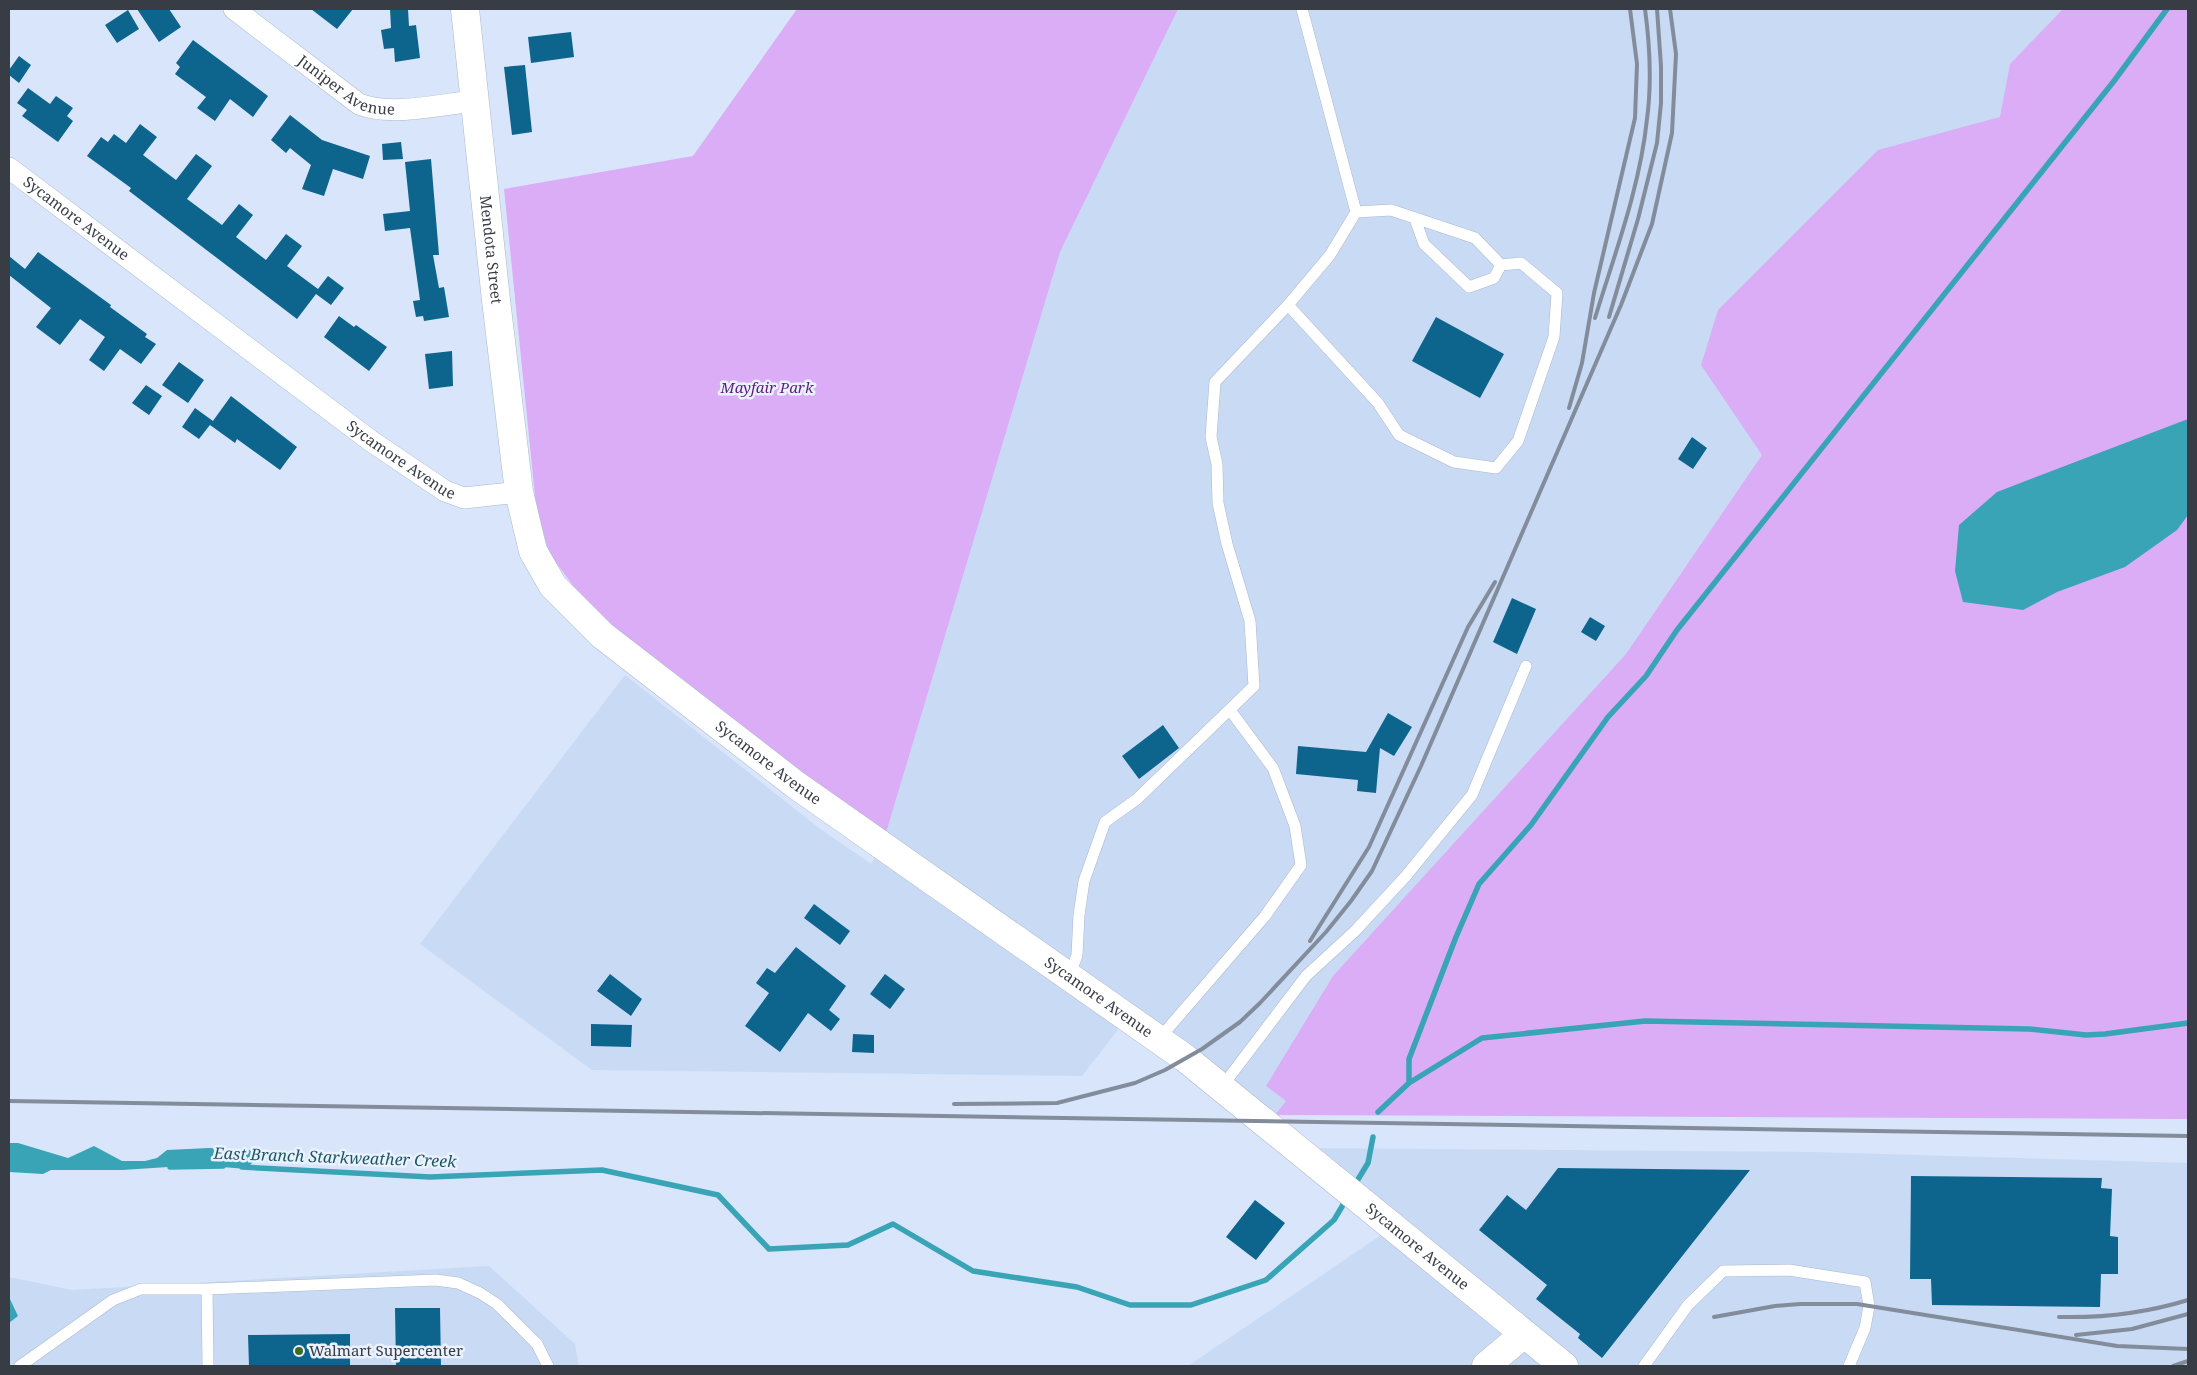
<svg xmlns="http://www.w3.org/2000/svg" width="2197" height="1375" font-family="'Noto Serif',serif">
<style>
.built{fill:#c9daf5}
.green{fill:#daadf6}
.water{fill:#38a4b6}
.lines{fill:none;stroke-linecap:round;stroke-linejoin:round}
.stream{stroke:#38a4b6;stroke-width:5.5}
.building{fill:#0d658d}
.lane-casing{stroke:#acb8cc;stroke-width:12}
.street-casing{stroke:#acb8cc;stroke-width:22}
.secondary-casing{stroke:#acb8cc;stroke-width:29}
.lane{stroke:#fff;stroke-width:11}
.street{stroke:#fff;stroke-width:21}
.secondary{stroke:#fff;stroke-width:28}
.rail{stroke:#838c9a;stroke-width:4}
.poi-dot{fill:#406925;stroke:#eaf1ff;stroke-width:2}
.labels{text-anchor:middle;stroke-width:5;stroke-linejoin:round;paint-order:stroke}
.street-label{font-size:15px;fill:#383d45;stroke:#eaf1ff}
.park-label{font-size:15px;font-style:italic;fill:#5e1e7c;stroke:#eaf1ff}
.poi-label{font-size:15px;fill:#383d45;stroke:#eaf1ff;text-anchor:start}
.water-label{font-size:16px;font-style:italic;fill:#1c5761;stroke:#eaf1ff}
</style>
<rect width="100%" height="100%" fill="#d8e5fa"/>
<path class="built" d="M1178,9H2144L1275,1115L1134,1009L1082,1076L592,1070L420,944L625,675L819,828L871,864L883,843L1060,252Z
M1295,1148L1813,1152L2188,1163V1366H1188L1393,1227Z
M489,1266L575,1344L579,1366H9V1277L72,1290Z"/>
<path class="green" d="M797,9H1178L1060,252L883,843L806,785L588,606L549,553L536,506L504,189L693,156Z
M2063,9H2188V1119L1275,1115L1286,1101L1266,1086L1333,976L1626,654L1762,455L1701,365L1718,310L1878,150L2000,117L2010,64Z"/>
<path class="water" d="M2188,419V515L2177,530L2125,567L2057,592L2023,610L1963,602L1955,571L1959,525L1997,492Z
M9,1143H18L68,1158L94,1146L122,1161H145L157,1158L167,1150L209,1148L264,1151L246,1169L199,1165L122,1170H51L43,1174L9,1172Z
M9,1297L18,1316L9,1323Z"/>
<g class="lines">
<path class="stream" d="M1409,1083V1059L1456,937L1479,884L1531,825L1608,717L1646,676L1677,630L2114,81L2167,9
M1378,1112L1409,1083L1482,1038L1645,1021L2029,1029L2086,1035L2105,1034L2188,1023
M170,1167L223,1166
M242,1167L430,1177L602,1170L718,1195L769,1249L848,1245L893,1224L973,1271L1077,1287L1130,1305H1191L1266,1280L1334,1220L1347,1198
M1354,1186L1368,1163L1373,1137"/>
</g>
<path class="building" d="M137,9H169L181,27L159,42Z
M311,9H353L337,29Z
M390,9H408L409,26L416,25L420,58L395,62L394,48L384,49L381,30L391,28Z
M128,10L139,29L117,43L105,25Z
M571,32L574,57L531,63L528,37Z
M193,40L268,96L253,117L230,99L215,121L197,108L206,97L175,74L180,67L176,63Z
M19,56L31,65L19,83L9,75V70Z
M525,65L532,132L512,135L504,67Z
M28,88L50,104L56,96L73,108L67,116L73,121L58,142L22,116L27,110L17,103Z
M290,115L322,140L370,156L363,179L333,169L324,196L302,189L311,165L290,148L286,153L271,140Z
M140,124L157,137L143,155L176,180L196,154L212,166L187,199L222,225L239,204L253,215L236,237L266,260L286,234L302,246L287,266L318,289L328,276L344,288L331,305L316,294L297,319L129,191L131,188L87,156L101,137L108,142L114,134L126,143Z
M401,142L403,159L383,160L382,144Z
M431,159L439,255H433L439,288L444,287L449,317L424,321L423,316L416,317L413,301L420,300L410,228L385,231L383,214L410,211L405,162Z
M38,252L111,305L110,307L147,334L145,337L156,344L141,364L120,349L104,371L89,360L105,337L80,319L60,345L36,327L51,308L9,275V256L25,269Z
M339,316L354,327L356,325L387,347L369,371L324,337Z
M1436,317L1504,354L1480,398L1412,361Z
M452,351L453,386L429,389L425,354Z
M179,362L204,380L188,403L162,385Z
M146,385L162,396L149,415L132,403Z
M231,396L297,447L280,470L237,439L235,443L210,425Z
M195,408L213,421L199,439L182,427Z
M1692,437L1707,448L1693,469L1678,459Z
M1512,598L1536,609L1517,654L1493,642Z
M1590,617L1605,626L1596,641L1581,632Z
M1388,713L1412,727L1394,756L1380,748L1376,793L1357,791L1358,780L1296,774L1298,746L1366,752Z
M1163,725L1179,748L1139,779L1122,756Z
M814,904L850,931L840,945L804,918Z
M796,947L846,986L829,1010L840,1019L831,1031L808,1013L780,1052L745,1026L769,993L756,983L767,968L775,973Z
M610,974L642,999L631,1016L597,991Z
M885,974L905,989L890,1009L870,994Z
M591,1024L632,1025L631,1047L591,1046Z
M853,1034L874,1035V1053L852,1052Z
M1558,1168L1750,1170L1602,1358L1578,1338L1580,1334L1536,1299L1547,1285L1479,1230L1507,1195L1526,1210Z
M1911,1176L2102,1178L2101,1188L2112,1189L2110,1236L2118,1237V1274H2101L2100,1307L1932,1305L1931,1279H1910Z
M1255,1200L1285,1223L1256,1260L1226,1237Z
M395,1308H440L441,1366H396Z
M350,1334V1366H249L248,1335Z"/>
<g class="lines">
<g class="lane-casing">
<path id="lane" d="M1356,212L1391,210L1475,238L1501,265L1494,278L1469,287L1424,244L1415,219
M1288,305L1378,403L1399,435L1454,462L1496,468L1518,441L1554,337L1557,293L1521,263L1501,265
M1069,977L1077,955L1079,915L1084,881L1105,822L1137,799L1254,686L1250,621L1227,544L1218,503L1217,464L1211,437L1215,382L1288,305L1330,255L1356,212L1302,9
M1158,1040L1265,916L1301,865L1295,826L1273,768L1230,710
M1221,1088L1306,976L1355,931L1405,877L1472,795L1526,666
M207,1289L208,1366
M20,1366L113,1300L141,1289H207L436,1280L458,1283L480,1293L497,1304L537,1344L548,1366
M1644,1366L1688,1305L1723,1271L1789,1270L1865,1282L1869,1306L1865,1328L1849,1366"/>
</g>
<g class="street-casing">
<g id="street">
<path id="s1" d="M234,9L359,104C391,117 441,104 475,101"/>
<path id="s2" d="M9,168L371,441L445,491L464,498L519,492"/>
</g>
</g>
<g class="secondary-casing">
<g id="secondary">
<path id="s3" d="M465,9L496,300L519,492L533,551L553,586L602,635L796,785L1185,1058L1564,1366"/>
<path d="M1486,1366L1524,1334"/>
</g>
</g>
<use href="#lane" class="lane"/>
<use href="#street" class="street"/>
<use href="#secondary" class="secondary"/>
<path class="rail" d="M1609,317L1638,219L1657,143L1661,103V66L1657,9
M1595,318C1615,253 1640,187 1647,119C1652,82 1650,46 1645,9
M1569,408L1582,363L1594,293L1635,118L1637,64L1630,9
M1310,941L1369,847L1468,627L1495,582
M9,1101L2188,1136
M954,1104L1057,1103L1135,1083L1165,1070L1202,1049L1240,1022L1260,1003L1326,932L1351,901L1372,871L1421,766L1621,305L1652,224L1672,133L1676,54L1670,9
M1714,1317L1775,1306L1800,1304H1857L2117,1346L2188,1349
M2059,1317C2103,1318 2146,1313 2188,1300
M2076,1335L2132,1329L2188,1314
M2173,1366L2188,1361"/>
</g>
<circle class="poi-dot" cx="299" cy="1351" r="5"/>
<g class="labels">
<g class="street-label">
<text dy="5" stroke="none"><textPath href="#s1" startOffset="138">Juniper Avenue</textPath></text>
<text dy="5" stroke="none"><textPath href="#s2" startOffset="84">Sycamore Avenue</textPath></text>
<text dy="5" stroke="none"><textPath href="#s3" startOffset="242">Mendota Street</textPath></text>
<text dy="5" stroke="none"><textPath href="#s2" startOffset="489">Sycamore Avenue</textPath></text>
<text dy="5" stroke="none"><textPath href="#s3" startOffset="866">Sycamore Avenue</textPath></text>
<text dy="5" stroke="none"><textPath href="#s3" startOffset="1271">Sycamore Avenue</textPath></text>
<text dy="5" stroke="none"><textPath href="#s3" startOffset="1676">Sycamore Avenue</textPath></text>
</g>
<g class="park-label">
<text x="767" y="393">Mayfair Park</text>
</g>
<g class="poi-label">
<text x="309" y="1356">Walmart Supercenter</text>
</g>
<g class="water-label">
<text transform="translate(335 1157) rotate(2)" y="6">East Branch Starkweather Creek</text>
</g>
</g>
<rect width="2197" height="1375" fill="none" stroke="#383d45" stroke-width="20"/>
</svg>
